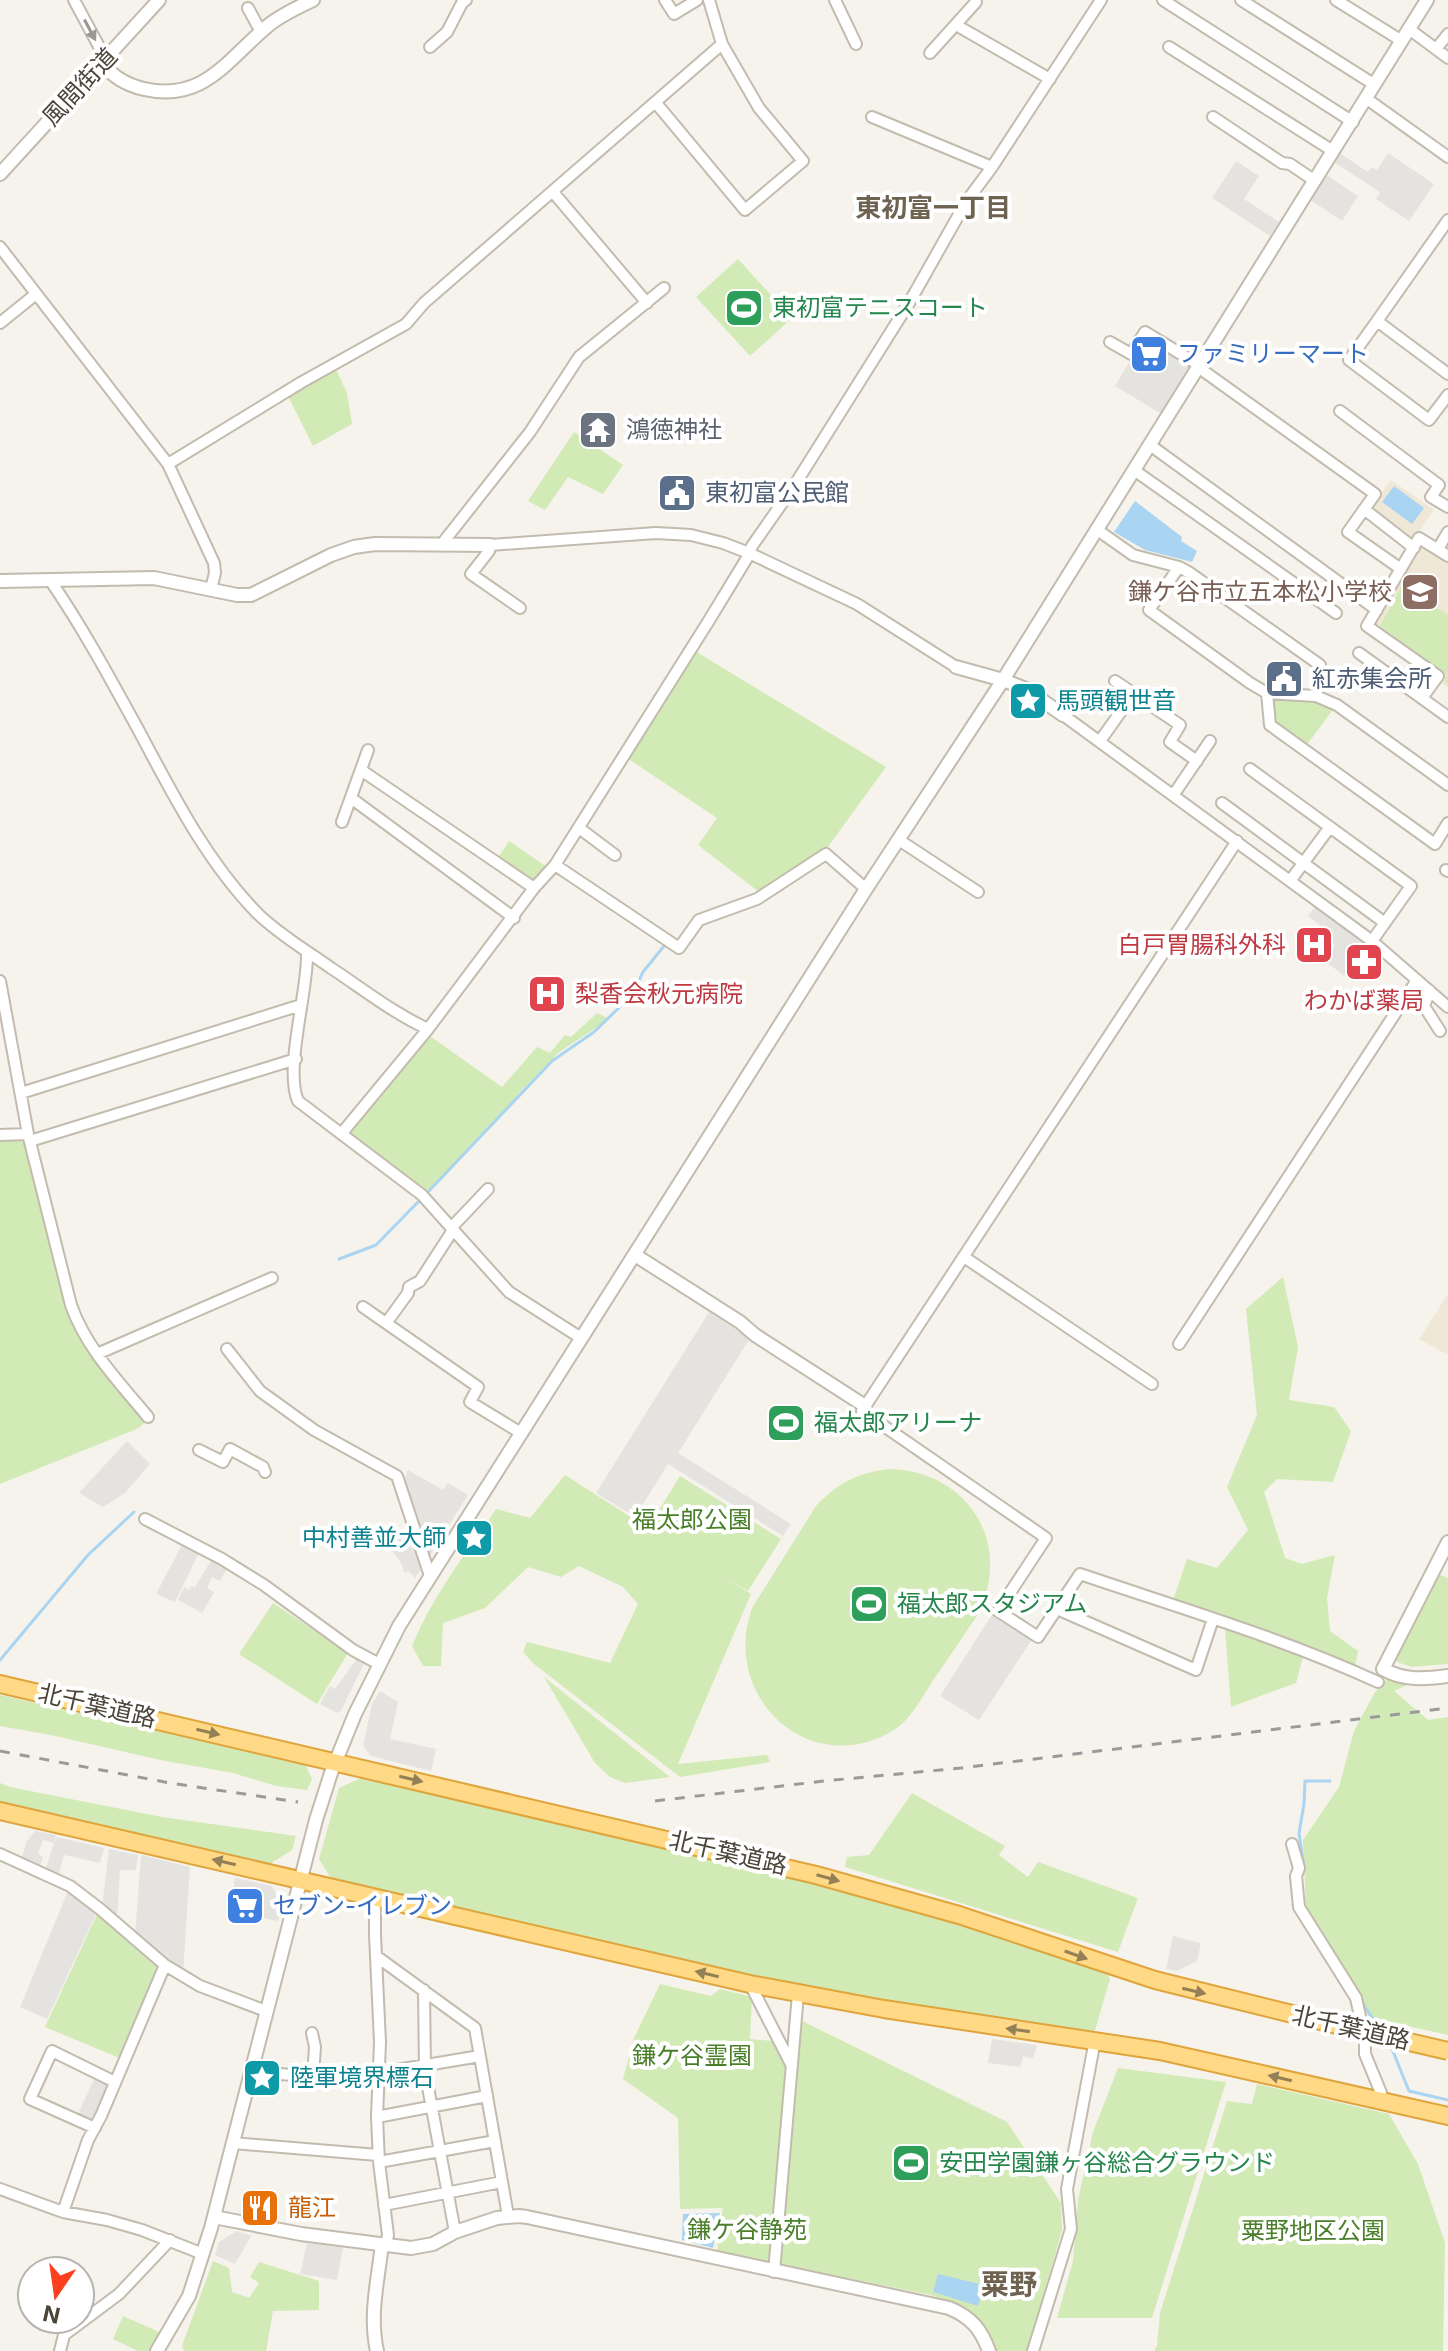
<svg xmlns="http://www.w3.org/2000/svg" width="1448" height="2351" font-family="Inter,'Noto Sans JP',sans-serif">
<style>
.education{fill:#efe8d6}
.green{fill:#d2eab5}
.parking{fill:#e5e3e0}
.water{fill:#a9d4f2}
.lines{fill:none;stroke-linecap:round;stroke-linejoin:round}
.stream{stroke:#a9d4f2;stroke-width:3}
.minor-casing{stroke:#c2bbae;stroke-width:14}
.tertiary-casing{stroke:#c2bbae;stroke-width:16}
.trunk-casing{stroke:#e0a43c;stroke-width:20}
.minor{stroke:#fff;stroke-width:10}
.tertiary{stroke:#fff;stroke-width:12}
.trunk{stroke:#ffd985;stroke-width:16}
.rail{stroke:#9a9a9a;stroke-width:3;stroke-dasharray:10 10;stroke-linecap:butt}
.trunk-bridge-casing{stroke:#e0a43c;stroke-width:20;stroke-linecap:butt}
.trunk-bridge{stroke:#ffd985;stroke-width:16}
.oneway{fill:#9c9892}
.oneway2{fill:#938057}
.labels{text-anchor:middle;stroke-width:8;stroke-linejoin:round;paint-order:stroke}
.street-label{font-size:24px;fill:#4b4439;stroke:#fff}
.leisure-label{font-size:24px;fill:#27864d;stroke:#fff;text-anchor:start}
.shop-label{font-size:24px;fill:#366cbe;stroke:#fff;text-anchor:start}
.worship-label{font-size:24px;fill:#5b616d;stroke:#fff;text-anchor:start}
.service-label{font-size:24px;fill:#4e5e75;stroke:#fff;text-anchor:start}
.education-label{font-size:24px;fill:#785e54;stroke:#fff;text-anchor:end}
.culture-label{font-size:24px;fill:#0d838f;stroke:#fff;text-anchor:start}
.health-label{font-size:24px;fill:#be3a42;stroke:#fff;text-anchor:end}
.park-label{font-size:24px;fill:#4a7f2a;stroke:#fff}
.food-label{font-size:24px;fill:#c56008;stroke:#fff;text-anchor:start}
.neighbourhood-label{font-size:26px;font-weight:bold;fill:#6e6250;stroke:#fff}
.quarter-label{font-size:28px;font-weight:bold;fill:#6e6250;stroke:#fff}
</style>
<rect width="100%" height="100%" fill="#f6f3ec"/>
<path class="education" d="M1391,480L1434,510L1413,540L1369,510Z
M1420,544L1448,561V688L1373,626V623Z
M1448,1294V1355L1419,1339Z"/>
<path class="green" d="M738,259L792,318L750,356L696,297Z
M335,367L347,393L352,424L313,446L287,394Z
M574,432L623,465L603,494L568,477L545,510L528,501Z
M1401,587L1448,615V684L1444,681L1447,675L1380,626Z
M695,651L886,767L827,848L759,892L698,845L717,818L627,758Z
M1274,698L1314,701L1334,708L1306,746C1285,732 1268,727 1274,698Z
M509,841L547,867L537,881L530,882L497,859Z
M597,1013L609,1019L558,1053L519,1093L504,1114L426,1192L348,1132L427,1034L502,1087L537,1047L550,1053L565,1035L571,1037Z
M0,1141H20L27,1143L76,1327L144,1418V1423L139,1428L0,1484Z
M1283,1277L1298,1347L1289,1400L1334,1407L1351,1431L1333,1482L1277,1479L1264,1492L1285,1558L1302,1564L1335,1555L1327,1598L1330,1631L1358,1651L1355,1666L1305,1649L1296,1683L1231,1707L1225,1629L1172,1603L1187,1559L1217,1568L1248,1530L1227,1487L1257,1415L1246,1309Z
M892,1469C968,1473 1011,1541 980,1611C964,1635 948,1659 932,1682C921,1699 911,1719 894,1730C811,1781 720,1698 752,1608L816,1506C837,1483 861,1471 892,1469Z
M565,1475L648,1528L680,1476L781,1539L748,1591L726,1578L751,1594L678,1764L767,1755L770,1762L680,1777L534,1664L523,1652L527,1642L610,1663L638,1604L623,1587L579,1566L561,1577L528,1567L485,1608L443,1623L441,1666H423L412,1646C432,1597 466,1553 496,1509L530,1518Z
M1438,1574L1448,1578V1664L1412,1667L1397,1662L1396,1658Z
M273,1603L348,1653L317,1704L239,1654Z
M544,1677L670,1777L625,1783L610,1777L595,1763Z
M1389,1677L1409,1684L1394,1691L1428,1720L1448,1717V2035L1369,2017L1306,1909L1303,1840L1339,1787L1354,1731L1375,1692Z
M0,1695L305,1764L312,1779L307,1790L276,1786L233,1773L160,1760L51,1735L0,1726Z
M361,1778C539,1816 717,1855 892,1905C963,1925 1034,1949 1106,1971L1110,1979L1095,2030L1090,2034L974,2019L746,1977L330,1877L319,1859L339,1788Z
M0,1783L10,1787L162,1817L296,1836L292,1850L268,1865L0,1806Z
M912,1793L1005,1846L999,1855L1028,1877L1038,1862L1138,1898L1118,1952L845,1867L847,1857L869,1855Z
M98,1912L161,1964L122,2059L45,2027Z
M660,1984L711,1996L720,1989L752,1997L750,2039L774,2041L787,2070L770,2264L717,2251L723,2208L680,2209L678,2118L623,2079L634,2038Z
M800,2020L1007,2122L1061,2203L1062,2230L1028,2351H996L994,2341L988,2332L969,2309L931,2295L779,2264Z
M1118,2068L1226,2082L1152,2318H1057L1073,2261L1078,2200L1093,2132Z
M1257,2084L1389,2114L1418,2164L1445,2243L1443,2351H1154L1157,2346L1160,2313L1227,2101L1252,2104Z
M213,2261L229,2268L232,2292L249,2298L259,2283L250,2277L259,2262L319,2281V2310L273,2311L266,2351H184L182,2346Z
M123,2316L159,2332L150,2351H138L113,2339Z"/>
<path class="parking" d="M1338,152L1368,172L1371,167L1377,170L1388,153L1434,184L1409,221L1376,199L1380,192L1332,161Z
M1236,161L1259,176L1244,199L1279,222L1270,236L1212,198Z
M1325,174L1358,196L1342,221L1309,199Z
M1164,347L1193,365L1163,415L1115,386L1131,359L1150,370Z
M1316,906L1367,945L1344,976L1324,960L1335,945L1316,930L1320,925L1308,916Z
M709,1312L750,1338L678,1453L791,1524L783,1536L668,1464L635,1517L596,1493Z
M127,1441L150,1464L125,1493L103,1507L79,1493Z
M408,1470L443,1490L448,1483L468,1495L429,1557L404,1481Z
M409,1531L422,1568L415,1578L409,1572L404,1573L402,1564L389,1547L393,1535Z
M183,1543L200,1551L175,1602L156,1594Z
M212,1559L228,1567L220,1581L212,1577L207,1588L214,1592L202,1613L178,1600L184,1587L189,1590L191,1586L195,1587Z
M993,1613L1033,1638L979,1720L940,1696Z
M358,1657L365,1662L341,1711L337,1713L320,1704L330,1686L335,1689Z
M380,1691L398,1702L390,1739L436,1749L431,1771L371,1756L363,1746L372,1704Z
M35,1831L56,1835L54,1842L57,1837L104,1848L100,1863L64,1855L58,1877L45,1871L54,1843L43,1840L38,1854L43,1857L39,1868L21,1859L27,1841Z
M109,1849L138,1855L136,1870H120L117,1919L102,1907Z
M141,1855L190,1867L183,1973L135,1935Z
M235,1878L272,1886L283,1905L278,1921L259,1917L262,1899L233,1893Z
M68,1891L97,1912L47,2019L20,2007Z
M1173,1936L1201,1943L1197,1961L1177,1971L1166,1969Z
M992,2039L1037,2045L1033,2059L1023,2056L1020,2067L988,2063Z
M95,2077L109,2084L93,2121L78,2114Z
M237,2231L251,2236L235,2264L215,2255L219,2242Z
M307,2243L343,2247L337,2280L300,2274Z"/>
<path class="water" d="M1394,486L1424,508L1412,524L1382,502Z
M1135,501L1182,537L1181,541L1197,551L1192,562L1145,550L1114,532Z
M720,2213L713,2248L682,2240L683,2214Z
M938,2274L984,2285L978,2306L933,2292Z"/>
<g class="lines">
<path class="stream" d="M429,1191L552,1061L594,1032L632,995L643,972L664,946
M339,1259L376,1245L418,1202
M0,1660L88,1555L134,1512
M1304,1867L1299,1833L1304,1804L1305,1781H1330
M1361,2001L1379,2028
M1390,2044L1409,2091L1448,2100"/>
<g class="minor-casing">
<path id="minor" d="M74,0L103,54L108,57
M665,0L674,14L697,0
M835,0L856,44
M1163,0L1353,122
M1241,0L1375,85
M1336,0L1402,41
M248,8L261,32
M956,25L1050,79
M1409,29L1448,58
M430,47L447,32L462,3L466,0
M1169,47L1333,151
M1436,49L1448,34
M930,53L976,2
M1367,99L1448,157
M656,103L745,210L803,161L759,108L722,44L709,0
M872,117L992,167
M1213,117L1282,163L1290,164L1315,181
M553,192L647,303
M0,247L168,464L214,563L215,573L211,589
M1377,321L1448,220
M0,323L36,294
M1110,342L1131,354L1145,332L1199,365
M1198,367L1375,494L1348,532L1401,569
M1448,374L1377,321L1349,360L1429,420L1448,395
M1340,411L1439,485L1431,497L1448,507
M1150,445L1377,610
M168,464L302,382L406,324L424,303L722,44
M1134,470L1336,613
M1364,509L1414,548
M1096,529L1133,555L1179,567L1190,573L1320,665L1316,696L1337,705L1448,785
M441,545L530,432L579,357L664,288
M1438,549L1448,532
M1179,567L1149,610L1250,683L1267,693L1270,725L1435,844L1448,823
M50,580C83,628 111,680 139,731C173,795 207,862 258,914C281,936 306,950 331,968C363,989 393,1013 428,1029
M520,608L471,574L489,551L490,545L656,533L691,535L723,543L749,553L857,604L956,667
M1359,653L1448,717
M1115,681L1180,725L1170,742L1197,761
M1267,693L1316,696
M1422,698L1438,676L1367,626L1419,538L1448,556
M1063,715L1372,941L1448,1007
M1100,741L1134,693
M1250,769L1411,886L1372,941
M361,770L534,888
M1174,794L1210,741
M351,798L514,918
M1222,803L1385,923
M342,822L368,750
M579,828L615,855
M899,840L978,892
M1237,841L862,1411L1046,1538L998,1611L1038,1637L1080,1574C1180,1608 1282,1638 1378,1682
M555,865L679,948L699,920L757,899L826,854L866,889
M1446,870L1448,871
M1290,881L1330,827
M307,954C308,991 284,1069 298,1101L422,1195L509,1292L581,1338
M0,981L28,1134L71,1305C86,1348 119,1382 148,1417
M1430,991L1424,1006L1440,1031
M21,1093L301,1005
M342,1133L428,1029L534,888L555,865L708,622L747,558L752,546L794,486L909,303L966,202L992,167L1101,0
M0,1135L28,1134
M30,1141L296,1059
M451,1228L488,1189
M964,1257L1152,1384
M363,1307L478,1387L470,1402L521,1433
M387,1322L408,1293L409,1287L420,1281L453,1230
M1179,1344L1417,980
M227,1349L260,1391L314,1430L397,1476L430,1576
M97,1354L272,1278
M199,1450L223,1462L230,1449L263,1467L265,1472
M145,1519L222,1559L264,1585L353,1650L379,1664
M1057,1609L1196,1670L1213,1619
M1292,1844L1299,1868L1296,1876L1299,1907L1356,1998L1365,2039V2054L1381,2093
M0,1854L70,1886L100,1909L165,1965L200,1986L266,2011
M375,1897V1935L380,2042L377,2117L379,2162L388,2235L386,2245
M376,1956L475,2028L508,2216
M750,1984L791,2064
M424,1990L425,2071L455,2232
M312,2033L315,2047L313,2076
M251,2072L379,2081
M379,2073L480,2056
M377,2117L487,2096
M95,2128L30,2099L52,2051L115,2082
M233,2143L378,2155
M379,2162L495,2141
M0,2189L63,2212L107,2220L142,2230L203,2254
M384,2205L502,2182
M63,2212L88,2140L101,2116L165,1965
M774,2272L798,1994
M60,2351L64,2335L119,2294L170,2240
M1033,2351L1071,2229L1067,2189L1095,2040"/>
</g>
<g class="tertiary-casing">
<path id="tertiary" d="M103,63C113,78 127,85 144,89C205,103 229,57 270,24C283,14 298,7 313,0
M0,174L159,0
M0,581L154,578L237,595H251L331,555L354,547L375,544L490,545
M956,667L1003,680L1026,689L1063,715
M635,1255L740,1322L755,1335L865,1406
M1448,1542L1383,1669C1404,1681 1425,1679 1448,1676
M214,2217L301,2234L411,2248L433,2244L455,2232L497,2218L519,2216L527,2217L949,2308C971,2317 981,2329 989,2351
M157,2351L189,2296L211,2228L316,1820L331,1773L355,1714L399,1626L866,889L1003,680L1427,0
M377,2351C369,2315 378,2280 382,2244"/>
</g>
<g class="trunk-casing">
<path id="trunk" d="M0,1684L816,1875L959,1915L1155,1980L1353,2029
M0,1811L750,1984L884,2009L1160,2051L1448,2116"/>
</g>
<use href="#minor" class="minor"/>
<use href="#tertiary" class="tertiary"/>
<use href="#trunk" class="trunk"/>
<path class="rail" d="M0,1751L170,1783L298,1802
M655,1801L824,1781L961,1768L1448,1708"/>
<g class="trunk-bridge-casing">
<path id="trunk-bridge" d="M1353,2029L1448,2051"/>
</g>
<use href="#trunk-bridge" class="trunk-bridge"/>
</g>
<defs><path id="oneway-solid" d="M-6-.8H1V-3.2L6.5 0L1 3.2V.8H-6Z" transform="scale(2)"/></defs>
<use class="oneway" href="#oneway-solid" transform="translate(90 30) rotate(62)"/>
<g class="oneway2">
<use href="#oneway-solid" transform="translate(208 1732) rotate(13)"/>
<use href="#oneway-solid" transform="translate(411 1779) rotate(13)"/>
<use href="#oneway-solid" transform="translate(224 1862) rotate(-167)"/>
<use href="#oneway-solid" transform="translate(828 1878) rotate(16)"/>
<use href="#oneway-solid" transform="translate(1076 1955) rotate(19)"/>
<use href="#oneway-solid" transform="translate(707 1974) rotate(-167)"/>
<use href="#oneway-solid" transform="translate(1194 1991) rotate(13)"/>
<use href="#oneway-solid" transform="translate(1018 2030) rotate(-172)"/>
<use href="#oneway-solid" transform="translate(1280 2078) rotate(-167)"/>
</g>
<defs>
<g id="stadium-square" transform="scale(2)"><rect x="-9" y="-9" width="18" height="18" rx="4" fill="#2e9e5b" stroke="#fff"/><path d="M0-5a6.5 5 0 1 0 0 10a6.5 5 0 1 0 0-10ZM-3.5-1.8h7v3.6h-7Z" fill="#fff"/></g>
<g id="supermarket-square" transform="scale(2)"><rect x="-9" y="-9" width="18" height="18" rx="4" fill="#3f7fe0" stroke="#fff"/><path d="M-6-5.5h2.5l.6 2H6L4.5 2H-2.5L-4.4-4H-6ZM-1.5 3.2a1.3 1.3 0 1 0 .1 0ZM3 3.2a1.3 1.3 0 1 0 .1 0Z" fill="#fff"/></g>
<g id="temple-square" transform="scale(2)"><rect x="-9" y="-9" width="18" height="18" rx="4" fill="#6b7280" stroke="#fff"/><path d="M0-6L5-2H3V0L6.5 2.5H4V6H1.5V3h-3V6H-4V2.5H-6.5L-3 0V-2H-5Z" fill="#fff"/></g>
<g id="civic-square" transform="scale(2)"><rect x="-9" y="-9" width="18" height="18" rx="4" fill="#5c6f8a" stroke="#fff"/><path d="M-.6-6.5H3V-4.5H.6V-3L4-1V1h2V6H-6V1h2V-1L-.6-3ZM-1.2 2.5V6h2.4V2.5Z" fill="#fff"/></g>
<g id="school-square" transform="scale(2)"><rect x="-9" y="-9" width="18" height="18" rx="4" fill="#8d6e63" stroke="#fff"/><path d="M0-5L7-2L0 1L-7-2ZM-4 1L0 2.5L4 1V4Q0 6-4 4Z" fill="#fff"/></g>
<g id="sight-square" transform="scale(2)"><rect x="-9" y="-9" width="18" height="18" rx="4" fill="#0f9aa8" stroke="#fff"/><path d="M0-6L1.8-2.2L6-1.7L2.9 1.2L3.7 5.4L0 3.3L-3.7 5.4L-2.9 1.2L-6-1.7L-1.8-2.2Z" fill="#fff"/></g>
<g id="hospital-square" transform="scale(2)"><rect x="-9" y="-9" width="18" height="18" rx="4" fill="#e0444e" stroke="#fff"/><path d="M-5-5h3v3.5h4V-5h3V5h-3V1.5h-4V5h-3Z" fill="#fff"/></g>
<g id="pharmacy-square" transform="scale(2)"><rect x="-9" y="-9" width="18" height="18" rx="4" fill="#e0444e" stroke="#fff"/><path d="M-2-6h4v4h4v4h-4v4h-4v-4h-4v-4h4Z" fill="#fff"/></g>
<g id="restaurant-square" transform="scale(2)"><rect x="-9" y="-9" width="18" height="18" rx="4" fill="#e8710a" stroke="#fff"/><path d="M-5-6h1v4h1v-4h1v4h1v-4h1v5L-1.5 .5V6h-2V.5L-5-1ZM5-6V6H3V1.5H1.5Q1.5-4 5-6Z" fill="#fff"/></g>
</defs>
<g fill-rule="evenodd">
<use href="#stadium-square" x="744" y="308"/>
<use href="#supermarket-square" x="1149" y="354"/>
<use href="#temple-square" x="598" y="430"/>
<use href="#civic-square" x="677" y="493"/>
<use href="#school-square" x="1420" y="592"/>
<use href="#civic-square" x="1284" y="679"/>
<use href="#sight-square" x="1028" y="701"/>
<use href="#hospital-square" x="1314" y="945"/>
<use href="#pharmacy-square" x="1364" y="962"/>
<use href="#hospital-square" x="547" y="994"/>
<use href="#stadium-square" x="786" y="1423"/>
<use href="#sight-square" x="474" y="1538"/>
<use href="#stadium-square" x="869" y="1604"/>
<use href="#supermarket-square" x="245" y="1906"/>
<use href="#sight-square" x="262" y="2078"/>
<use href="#stadium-square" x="911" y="2163"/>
<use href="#restaurant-square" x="260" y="2208"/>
</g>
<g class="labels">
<g class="street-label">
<text transform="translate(80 87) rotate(-47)" y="8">風間街道</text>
<text transform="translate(97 1706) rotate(13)" y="8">北千葉道路</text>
<text transform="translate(728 1853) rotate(13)" y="8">北千葉道路</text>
<text transform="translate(1351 2028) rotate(13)" y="8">北千葉道路</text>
</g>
<g class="leisure-label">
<text x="772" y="316">東初富テニスコート</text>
<text x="814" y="1431">福太郎アリーナ</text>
<text x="897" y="1612">福太郎スタジアム</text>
<text x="939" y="2171">安田学園鎌ヶ谷総合グラウンド</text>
</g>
<g class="shop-label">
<text x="1177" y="362">ファミリーマート</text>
<text x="273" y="1914">セブン-イレブン</text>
</g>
<g class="worship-label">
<text x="626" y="438">鴻徳神社</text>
</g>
<g class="service-label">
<text x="705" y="501">東初富公民館</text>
<text x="1312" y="687">紅赤集会所</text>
</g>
<g class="education-label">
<text x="1392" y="600">鎌ケ谷市立五本松小学校</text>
</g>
<g class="culture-label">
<text x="1056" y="709">馬頭観世音</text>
<text x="446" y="1546" text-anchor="end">中村善並大師</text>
<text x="290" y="2086">陸軍境界標石</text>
</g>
<g class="health-label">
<text x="1286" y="953">白戸胃腸科外科</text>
<text x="575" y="1002" text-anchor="start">梨香会秋元病院</text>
<text x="1364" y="1009" text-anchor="middle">わかば薬局</text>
</g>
<g class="park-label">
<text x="692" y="1528">福太郎公園</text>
<text x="692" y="2064">鎌ケ谷霊園</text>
<text x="747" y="2238">鎌ケ谷静苑</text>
<text x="1313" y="2239">粟野地区公園</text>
</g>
<g class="food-label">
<text x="288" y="2216">龍江</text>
</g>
<g class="neighbourhood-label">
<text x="933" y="217">東初富一丁目</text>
</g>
<g class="quarter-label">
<text x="1009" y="2294">粟野</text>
</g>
</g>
<g transform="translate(56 2295) rotate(193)"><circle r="38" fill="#ffffff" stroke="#b7b4b0" stroke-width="2"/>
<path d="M0-6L14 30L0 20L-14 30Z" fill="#fc3f1d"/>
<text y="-12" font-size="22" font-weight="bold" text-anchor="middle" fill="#4b4439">N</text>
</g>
</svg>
